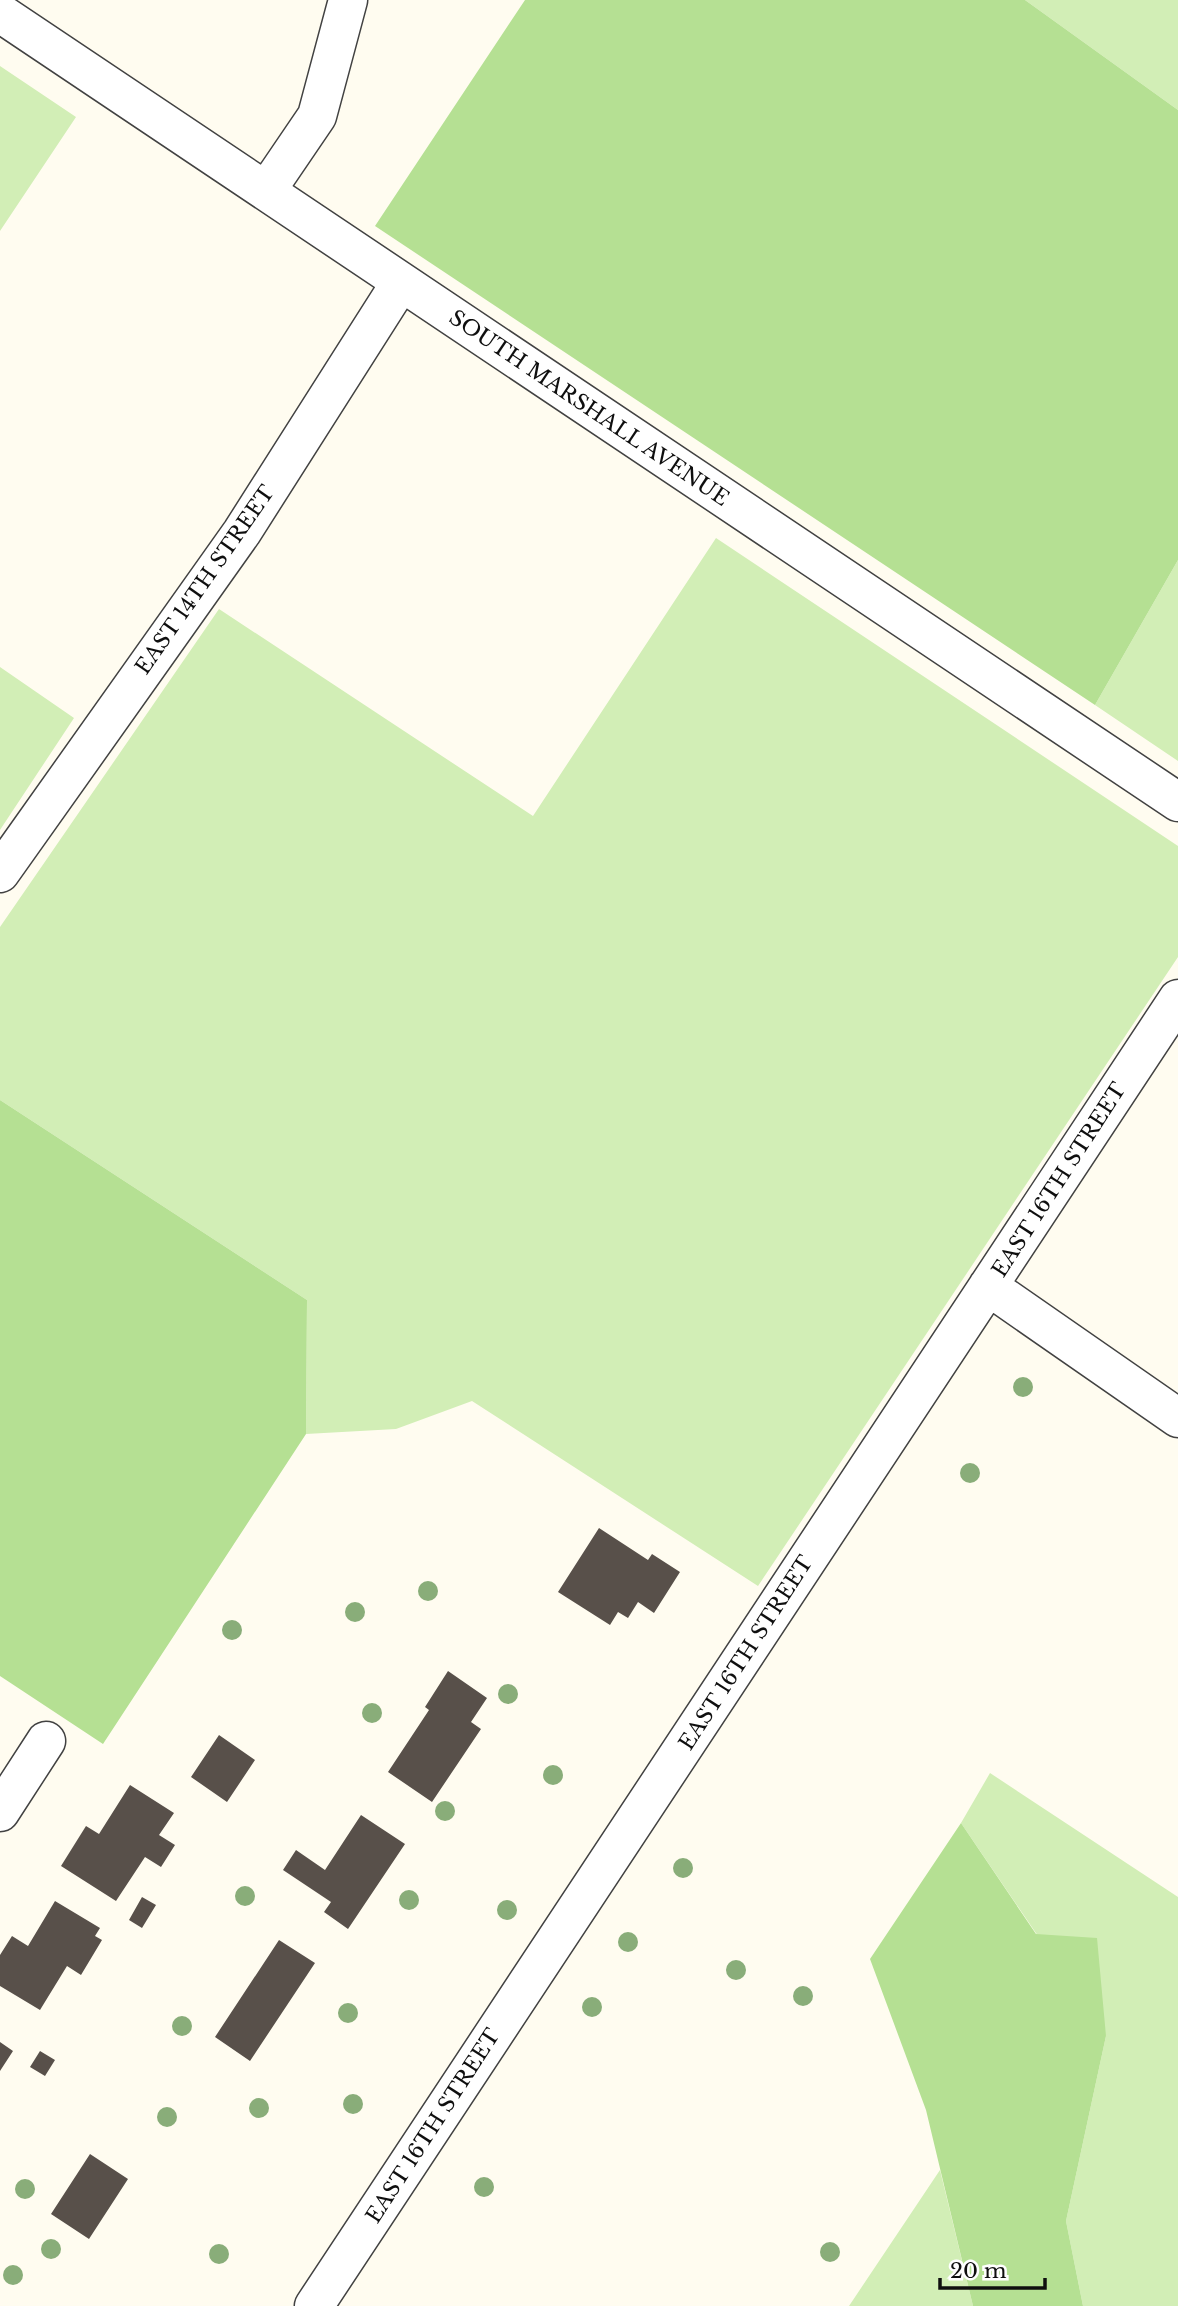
<svg xmlns="http://www.w3.org/2000/svg" width="1178" height="2306" font-family="'Libre Baskerville',serif">
<style>
.green{fill:#d2eeb6}
.forest{fill:#b5e093}
.building{fill:#58504a}
.lines{fill:none;stroke-linecap:round;stroke-linejoin:round}
.minor-casing{stroke:#424242;stroke-width:41}
.minor{stroke:#fff;stroke-width:38}
.tree{fill:#89ad79}
.labels{text-anchor:middle;stroke-width:7;stroke-linejoin:round;paint-order:stroke}
.street-label{font-size:21px;fill:#0f0f0f;stroke:#fff}
</style>
<rect width="100%" height="100%" fill="#fffcf0"/>
<path class="green" d="M1025,0H1178V110Z
M0,66L76,117L0,231Z
M716,538L1178,846V957L758,1586L472,1401L396,1429L306,1434L307,1300L0,1100V927L219,609L533,816Z
M1178,560V761L1095,705Z
M0,667L74,718L0,830Z
M990,1773L1178,1897V2306H1083L1066,2221L1106,2036L961,1823Z
M940,2170L973,2306H849Z"/>
<path class="forest" d="M525,0H1025L1178,110V560L1095,705L375,226Z
M0,1100L307,1300L306,1434L103,1744L0,1676Z
M961,1823L1036,1934L1097,1938L1106,2036L1066,2221L1083,2306H973L926,2110L870,1959Z"/>
<path class="building" d="M599,1528L648,1560L652,1554L680,1572L654,1613L638,1602L628,1618L618,1612L610,1625L558,1592Z
M448,1671L487,1698L471,1722L481,1729L432,1802L388,1772L429,1710L425,1707Z
M219,1735L255,1760L227,1802L191,1777Z
M130,1785L174,1813L159,1835L175,1845L161,1867L145,1857L116,1901L61,1866L86,1826L99,1834Z
M361,1815L405,1844L348,1929L324,1912L331,1902L283,1870L296,1850L325,1870Z
M142,1897L156,1905L142,1928L129,1920Z
M55,1901L100,1928L95,1936L102,1940L81,1975L67,1966L40,2010L0,1986V1955L12,1936L28,1946Z
M279,1940L315,1963L250,2061L215,2037Z
M0,2042L13,2051L0,2071Z
M40,2051L55,2060L45,2076L30,2067Z
M90,2154L128,2179L89,2239L51,2214Z"/>
<g class="lines">
<g class="minor-casing">
<path id="minor" d="M0,13L1178,802
M266,191L317,116L348,0
M0,873L242,532L401,282
M988,1286L1178,1418
M0,1812L46,1741
M314,2306L1178,999"/>
</g>
<use href="#minor" class="minor"/>
</g>
<g class="tree">
<circle cx="1023" cy="1387" r="10"/>
<circle cx="970" cy="1473" r="10"/>
<circle cx="428" cy="1591" r="10"/>
<circle cx="355" cy="1612" r="10"/>
<circle cx="232" cy="1630" r="10"/>
<circle cx="508" cy="1694" r="10"/>
<circle cx="372" cy="1713" r="10"/>
<circle cx="553" cy="1775" r="10"/>
<circle cx="445" cy="1811" r="10"/>
<circle cx="683" cy="1868" r="10"/>
<circle cx="245" cy="1896" r="10"/>
<circle cx="409" cy="1900" r="10"/>
<circle cx="507" cy="1910" r="10"/>
<circle cx="628" cy="1942" r="10"/>
<circle cx="736" cy="1970" r="10"/>
<circle cx="803" cy="1996" r="10"/>
<circle cx="592" cy="2007" r="10"/>
<circle cx="348" cy="2013" r="10"/>
<circle cx="182" cy="2026" r="10"/>
<circle cx="353" cy="2104" r="10"/>
<circle cx="259" cy="2108" r="10"/>
<circle cx="167" cy="2117" r="10"/>
<circle cx="484" cy="2187" r="10"/>
<circle cx="25" cy="2189" r="10"/>
<circle cx="51" cy="2249" r="10"/>
<circle cx="830" cy="2252" r="10"/>
<circle cx="219" cy="2254" r="10"/>
<circle cx="13" cy="2275" r="10"/>
</g>
<g class="labels">
<g class="street-label">
<text transform="translate(589 408) rotate(34)" y="7">SOUTH MARSHALL AVENUE</text>
<text transform="translate(205 580) rotate(-55)" y="7">EAST 14TH STREET</text>
<text transform="translate(1059 1180) rotate(-57)" y="7">EAST 16TH STREET</text>
<text transform="translate(746 1653) rotate(-57)" y="7">EAST 16TH STREET</text>
<text transform="translate(433 2126) rotate(-57)" y="7">EAST 16TH STREET</text>
</g>
</g>
<path d="M940 2278v10h105v-10" fill="none" stroke="#0f0f0f" stroke-width="3.5"/>
<text x="950" y="2278" font-size="21" fill="#0f0f0f" stroke="#ffffff" stroke-width="5" paint-order="stroke">20 m</text>
</svg>
